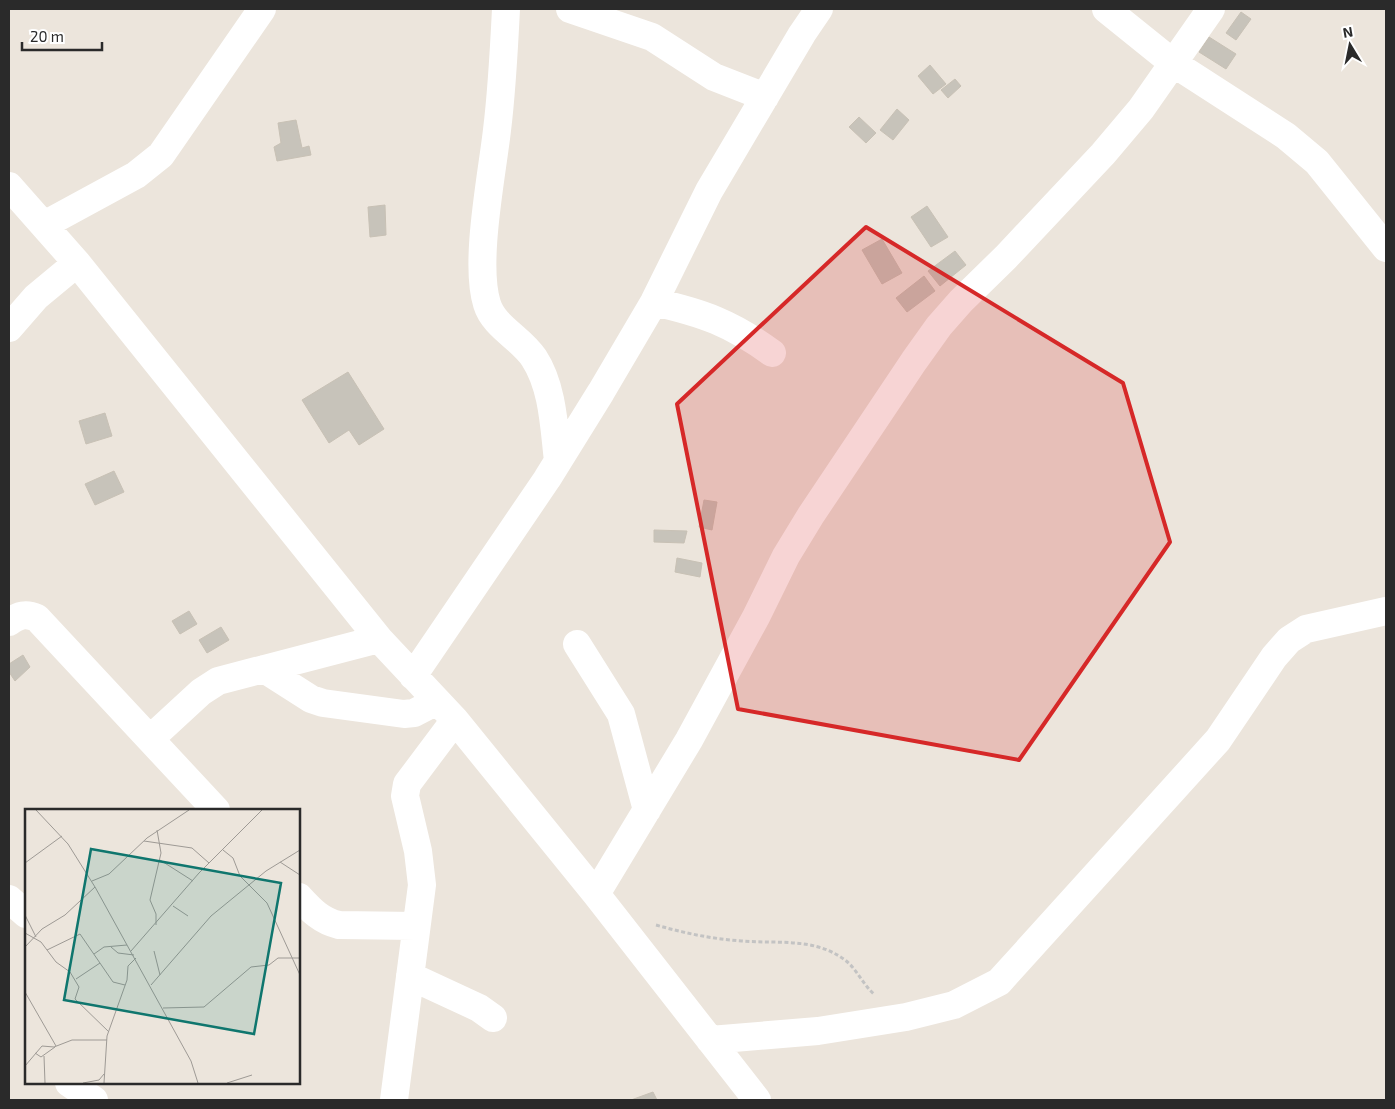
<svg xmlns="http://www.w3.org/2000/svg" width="1395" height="1109" font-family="'Exo 2',sans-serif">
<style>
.building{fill:#c7c3ba;stroke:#c8c1b5}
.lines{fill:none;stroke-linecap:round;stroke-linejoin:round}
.path{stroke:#c3c3c3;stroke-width:3;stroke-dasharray:4 2.5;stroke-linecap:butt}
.street{stroke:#fff;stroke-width:28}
.marked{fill:#d62828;fill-opacity:0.2;stroke:#d62828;stroke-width:4;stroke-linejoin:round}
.inset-road{fill:none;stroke:#9e9a95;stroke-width:1}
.view{fill:#0f766e;fill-opacity:0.15;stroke:#0f766e;stroke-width:2.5}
.inset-edge{fill:none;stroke:#2a2a2a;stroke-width:2.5}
</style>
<rect width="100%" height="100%" fill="#ece5dc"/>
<path class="building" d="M1241,12L1251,19L1236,40L1226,33Z
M1209,37L1236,54L1226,69L1199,52Z
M930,65L946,84L933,94L918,76Z
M955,79L961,86L948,98L941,90Z
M897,109L909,120L893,140L880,130Z
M859,117L876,133L866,143L849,127Z
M296,120L302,148L309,146L311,155L277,161L274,147L281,143L278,123Z
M385,205L386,235L370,237L368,207Z
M927,206L948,237L931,247L911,217Z
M882,239L902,273L882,284L862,250Z
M955,251L966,265L940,286L928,271Z
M924,276L935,291L907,312L896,298Z
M348,372L384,429L359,445L349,430L329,443L302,400Z
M105,413L112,436L86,444L79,421Z
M114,471L124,492L95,505L85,484Z
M704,500L717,502L712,530L699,527Z
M654,530L687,531L684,543L654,542Z
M677,558L702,563L700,577L675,572Z
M189,611L197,624L180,634L172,621Z
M221,627L229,640L207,653L199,640Z
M23,655L30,667L15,681L9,672V664Z
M653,1092L657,1100H631Z"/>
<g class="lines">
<path class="path" d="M656,925C684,933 712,939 742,941C778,944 814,937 845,960C857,969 863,985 875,995"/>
<path class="street" d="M506,9C504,49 502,90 497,130C492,175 474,263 487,304C494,327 521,338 534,358C553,387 554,427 558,461
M570,9L652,37L714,77L765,97
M1106,9L1173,63L1286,136L1317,162L1386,248
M9,186L77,263L379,639L455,720L596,894L757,1100
M44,225L136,175L161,155L262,9
M654,302C703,313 731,323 772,353
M9,328L36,297L77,263
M9,622C19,615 26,613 37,618L216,810
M577,644L621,714L647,810
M264,669L311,699L323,703L404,714L414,713L437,701
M413,676L547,479L601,392L654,302L709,191L802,34L819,9
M150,739L201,692L218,681L379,639
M596,894L689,740L756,617L786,556L811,515L914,361L939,326L961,301L1006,257L1103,154L1141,109L1211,9
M299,897C311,910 321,921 339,925L416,926
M9,899L26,914
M410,976L479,1008L493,1018
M710,1040L818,1031L906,1017L954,1005L999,982L1218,740L1274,657L1289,640L1306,629L1386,611
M69,1083L94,1100
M394,1100L422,885L418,851L405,796L407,784L455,720"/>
</g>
<path class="marked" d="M866,227L1123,383L1170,542L1019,760L738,709L677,404Z"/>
<g transform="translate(25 809)">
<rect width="275" height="275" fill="#ece5dc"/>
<path class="inset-road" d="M11,1L43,35L70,78L166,252L173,274M119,32L167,39L184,54M198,41L208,49L215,67L242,94L275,166M135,51L168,72M255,53L275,66M0,54L37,27M67,72L84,65L122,29L164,1M148,97L163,107M0,106L11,128M131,116V105L125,91L136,44L132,21M0,124L16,133L31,153L45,163L54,178L50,190L84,223M0,138L17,120L40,106L70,78M86,138L93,144L109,146M22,141L55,125L88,173L100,176M106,142L174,64L237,1M129,142L135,166M69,145L79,138L102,136M51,170L75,154M126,176L186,107L241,62L275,41M0,183L31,237M138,199L179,198L226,158L244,156L253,149H275M10,244L16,248L30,238M19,247L20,274M0,257L17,237L29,238L47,231H82M58,274L74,271L79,265M79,274L82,227L102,171L103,157L111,149M202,274L227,266"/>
<path class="view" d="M66,40L256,74L229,225L39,191Z"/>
<rect width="275" height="275" class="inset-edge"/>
</g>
<rect width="1395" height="1109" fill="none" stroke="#2a2a2a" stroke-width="20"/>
<g transform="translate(1350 45) rotate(350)" stroke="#ffffff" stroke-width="4" paint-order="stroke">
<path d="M0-4L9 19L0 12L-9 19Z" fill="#2a2a2a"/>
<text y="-8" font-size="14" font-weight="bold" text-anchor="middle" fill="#2a2a2a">N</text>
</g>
<path d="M22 42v8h80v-8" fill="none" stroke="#2a2a2a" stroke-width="2.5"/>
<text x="30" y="42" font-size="15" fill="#2a2a2a" stroke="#ffffff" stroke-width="4" paint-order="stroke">20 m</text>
</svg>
